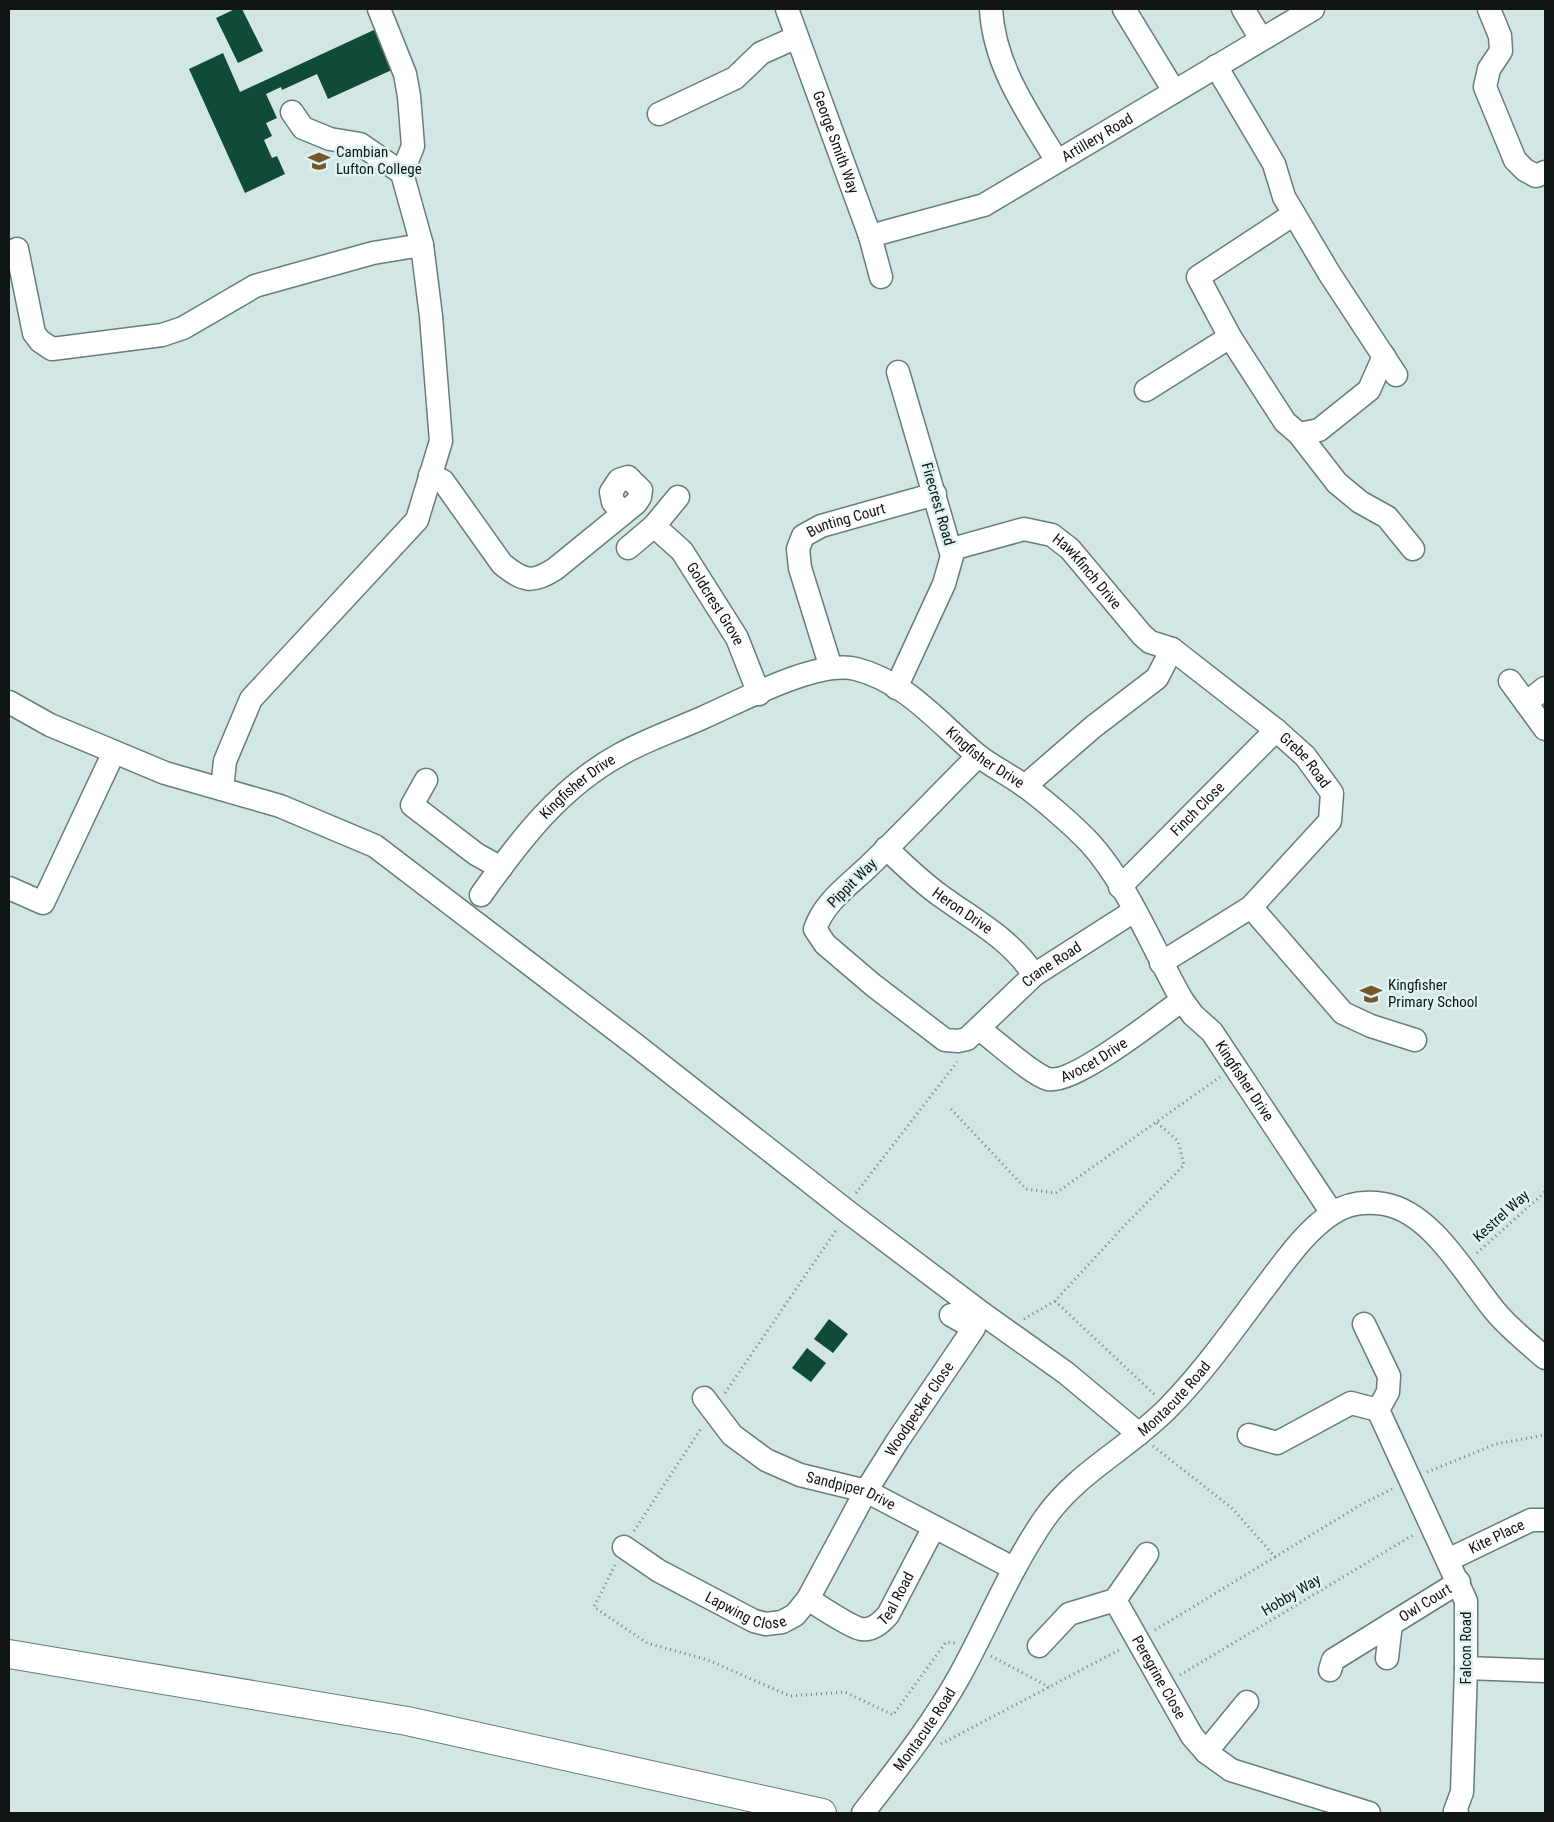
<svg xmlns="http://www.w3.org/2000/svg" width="1554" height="1822" font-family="'Roboto Condensed',sans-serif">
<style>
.building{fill:#0f4b38}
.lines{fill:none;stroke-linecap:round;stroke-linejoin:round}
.minor-casing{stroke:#687c7a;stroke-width:25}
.highway-casing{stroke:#687c7a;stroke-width:30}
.path{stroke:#72807e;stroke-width:3;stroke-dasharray:1 4;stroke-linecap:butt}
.minor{stroke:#fff;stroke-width:22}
.highway{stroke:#fff;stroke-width:28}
.labels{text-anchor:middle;stroke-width:5;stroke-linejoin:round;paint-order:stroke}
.street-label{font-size:15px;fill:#0f1615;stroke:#dff4f2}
.poi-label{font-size:15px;fill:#0f1615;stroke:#dff4f2;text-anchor:start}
</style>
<rect width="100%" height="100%" fill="#d2e7e5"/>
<path class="building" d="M235,9H242L263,51L238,63L216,18Z
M376,29L394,69L328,99L317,74L282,90L281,87L266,94L277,118L266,123L272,136L264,140L272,158L277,156L285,174L245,193L189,69L223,53L240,92Z
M829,1319L848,1334L833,1353L814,1339Z
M807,1348L826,1363L811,1382L792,1368Z"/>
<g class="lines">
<g class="minor-casing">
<g id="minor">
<path d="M379,9L405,74L409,96L413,146L402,173"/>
<path id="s1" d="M787,9L870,236L881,277"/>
<path d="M991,9C994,66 1028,113 1057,161"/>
<path d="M1124,9L1174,91"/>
<path d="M1243,9L1261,39"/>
<path d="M1489,9L1500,36L1501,51L1489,69L1485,87L1515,160L1525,170L1536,176L1545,172"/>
<path d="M1216,66L1274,164L1284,197L1329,273L1396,375"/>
<path d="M659,114L735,78L761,53L797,37"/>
<path id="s2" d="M870,236L984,205L1313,9"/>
<path d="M17,249L34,333L40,341L52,349L162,335L183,328L255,286L373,253L422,245"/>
<path d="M1230,337L1285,422L1299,434L1319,430L1369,390L1384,356"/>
<path d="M1146,390L1230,337L1198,277L1294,214"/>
<path d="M1299,434L1337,483L1360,502L1387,517L1413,549"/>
<path d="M430,475L443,481L502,564C523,581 532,584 555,569L636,503L640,497L641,490L628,477L619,480L611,492L613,502L623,513"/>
<path id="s3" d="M654,526L682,551L737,638L759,694"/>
<path d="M628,548L654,526L678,497"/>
<path id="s4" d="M952,549L1024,529L1052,535L1070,549L1142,635L1150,642L1172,649L1276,730L1305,756L1332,793L1330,821L1251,907L1161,963"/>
<path id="s5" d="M831,668L800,568L798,549L803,536L821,526L935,494"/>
<path d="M1510,681L1545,729"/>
<path d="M896,688L944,584L952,556L898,372"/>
<path d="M9,702L50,725L165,773L280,806L375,846L637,1046L848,1212L983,1314L1066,1373L1139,1434"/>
<path d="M1526,703L1545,688"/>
<path id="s6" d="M978,756C943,791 908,828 872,863C851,884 825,900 815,929L825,944L873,985L945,1040L958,1041L967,1039L1034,975L1134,911"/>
<path d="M426,780L412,805L476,854L501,868"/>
<path d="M1025,786L1093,727L1157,678L1172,649"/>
<path d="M222,789L225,761L251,699L417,520L441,441L431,316L422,245L402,173L360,144L330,139L303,128L292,112"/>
<path id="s7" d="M886,848C904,865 921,882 941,896C975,921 1011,939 1034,975"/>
<path id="s8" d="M1120,887L1276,730"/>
<path d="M9,888L43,903L114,752"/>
<path id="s9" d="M481,895C520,840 560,787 621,754C646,740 675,730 702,718C739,702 817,659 856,669C905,681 939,723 976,754C991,766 1008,774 1023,785C1042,798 1075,827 1090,843C1128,885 1154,951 1182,1000L1193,1015L1212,1032L1332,1213"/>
<path d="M1251,907L1343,1013L1371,1026L1415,1040"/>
<path id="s10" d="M979,1029C995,1040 1031,1074 1048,1079C1073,1085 1159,1017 1182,1000"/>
<path d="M1364,1324L1389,1376L1388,1392L1378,1410L1466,1601V1668L1462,1792L1455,1811L1457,1813"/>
<path id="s11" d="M704,1398L732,1435L766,1460L800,1475L866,1491L1013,1568"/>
<path d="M1249,1435L1277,1443L1351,1403L1378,1410"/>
<path id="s12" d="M624,1547L659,1571L754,1621L766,1624L782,1622L795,1615L808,1599L866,1491L898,1440L974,1328L951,1315"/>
<path id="s13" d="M1448,1560L1531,1520H1545"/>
<path id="s14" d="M808,1599C819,1606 850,1627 861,1629C872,1631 881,1623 888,1615L934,1527"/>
<path id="s15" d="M1115,1600L1192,1736L1206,1752L1231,1770L1369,1813"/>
<path d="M1039,1646L1069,1614L1115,1600L1147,1554"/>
<path d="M1387,1658L1391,1624"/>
<path d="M1466,1668L1545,1671"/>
<path id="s16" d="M1330,1670L1333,1660L1459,1582"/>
<path d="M1206,1752L1247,1702"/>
<path id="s17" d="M863,1813C897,1769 933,1724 960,1675C989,1622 1010,1569 1045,1518C1078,1471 1131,1447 1170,1406C1206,1369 1235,1327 1266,1286C1285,1261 1306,1230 1333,1213C1348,1203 1366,1201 1384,1204C1432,1212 1466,1276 1495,1311C1509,1328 1528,1343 1545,1358"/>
</g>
</g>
<g class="highway-casing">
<path id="highway" d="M9,1654L407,1721L822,1813"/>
</g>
<path class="path" d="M951,1109L1026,1189L1056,1193L1220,1077
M856,1193L957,1062
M1477,1253L1545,1192
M1055,1301L1155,1395
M1024,1319L1055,1301L1126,1224L1184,1165L1178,1141L1155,1121
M725,1393L837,1229
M1153,1446L1233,1509L1276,1558
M1427,1472L1496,1444L1545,1435
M634,1531L702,1427
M615,1565L594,1607L647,1643L708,1660L790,1696L845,1692L893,1715L946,1642L955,1643
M1155,1630L1362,1504L1392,1489
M991,1656L1049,1687
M1180,1675L1413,1535
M941,1744L1121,1649"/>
<use href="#minor" class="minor"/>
<use href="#highway" class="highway"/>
</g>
<defs>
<g id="university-bare" transform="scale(1.725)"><path d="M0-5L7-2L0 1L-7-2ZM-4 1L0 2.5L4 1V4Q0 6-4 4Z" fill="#74572a" stroke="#dff4f2" stroke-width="2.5" paint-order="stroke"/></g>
<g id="school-bare" transform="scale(1.725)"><path d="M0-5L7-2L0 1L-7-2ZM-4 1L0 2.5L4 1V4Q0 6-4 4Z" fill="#74572a" stroke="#dff4f2" stroke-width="2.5" paint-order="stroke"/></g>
</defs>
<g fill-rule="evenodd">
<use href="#university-bare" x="319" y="161"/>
<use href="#school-bare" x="1371" y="994"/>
</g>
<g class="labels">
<g class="street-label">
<text dy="5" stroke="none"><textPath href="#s2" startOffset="250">Artillery Road</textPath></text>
<text dy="5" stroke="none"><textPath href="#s1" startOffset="142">George Smith Way</textPath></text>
<text transform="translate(938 504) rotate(74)" y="5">Firecrest Road</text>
<text dy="5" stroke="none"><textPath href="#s5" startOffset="184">Bunting Court</textPath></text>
<text dy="5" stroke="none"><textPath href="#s4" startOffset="154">Hawkfinch Drive</textPath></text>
<text dy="5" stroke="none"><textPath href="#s3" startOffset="100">Goldcrest Grove</textPath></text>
<text dy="5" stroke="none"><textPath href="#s9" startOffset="611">Kingfisher Drive</textPath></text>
<text dy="5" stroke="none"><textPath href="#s4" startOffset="446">Grebe Road</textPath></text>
<text dy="5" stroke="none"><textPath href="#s9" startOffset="146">Kingfisher Drive</textPath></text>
<text dy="5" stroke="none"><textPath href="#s8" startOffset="110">Finch Close</textPath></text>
<text transform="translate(852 883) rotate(-45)" y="5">Pippit Way</text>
<text dy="5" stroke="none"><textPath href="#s7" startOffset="99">Heron Drive</textPath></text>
<text dy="5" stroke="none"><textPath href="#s6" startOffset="546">Crane Road</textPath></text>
<text dy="5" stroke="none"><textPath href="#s10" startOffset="136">Avocet Drive</textPath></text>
<text dy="5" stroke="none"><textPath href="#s9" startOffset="1032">Kingfisher Drive</textPath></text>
<text transform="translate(1501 1216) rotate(-42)" y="5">Kestrel Way</text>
<text dy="5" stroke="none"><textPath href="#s17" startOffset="524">Montacute Road</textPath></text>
<text dy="5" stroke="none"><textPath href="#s12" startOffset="434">Woodpecker Close</textPath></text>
<text dy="5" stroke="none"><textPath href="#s11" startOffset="179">Sandpiper Drive</textPath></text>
<text dy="5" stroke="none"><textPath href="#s13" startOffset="54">Kite Place</textPath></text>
<text transform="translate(1291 1595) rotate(-31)" y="5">Hobby Way</text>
<text dy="5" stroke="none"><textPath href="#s14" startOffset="111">Teal Road</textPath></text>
<text dy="5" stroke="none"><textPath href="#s16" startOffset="119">Owl Court</textPath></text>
<text dy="5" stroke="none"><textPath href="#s12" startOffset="139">Lapwing Close</textPath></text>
<text transform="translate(1466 1648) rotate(-90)" y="5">Falcon Road</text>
<text dy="5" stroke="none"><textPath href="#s15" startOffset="89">Peregrine Close</textPath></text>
<text dy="5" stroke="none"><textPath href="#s17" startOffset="104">Montacute Road</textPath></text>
</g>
<g class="poi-label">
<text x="336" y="157">Cambian<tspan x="336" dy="17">Lufton College</tspan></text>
<text x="1388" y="990">Kingfisher<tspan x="1388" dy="17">Primary School</tspan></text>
</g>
</g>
<rect width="1554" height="1822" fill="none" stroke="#0f1615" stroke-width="20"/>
</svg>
